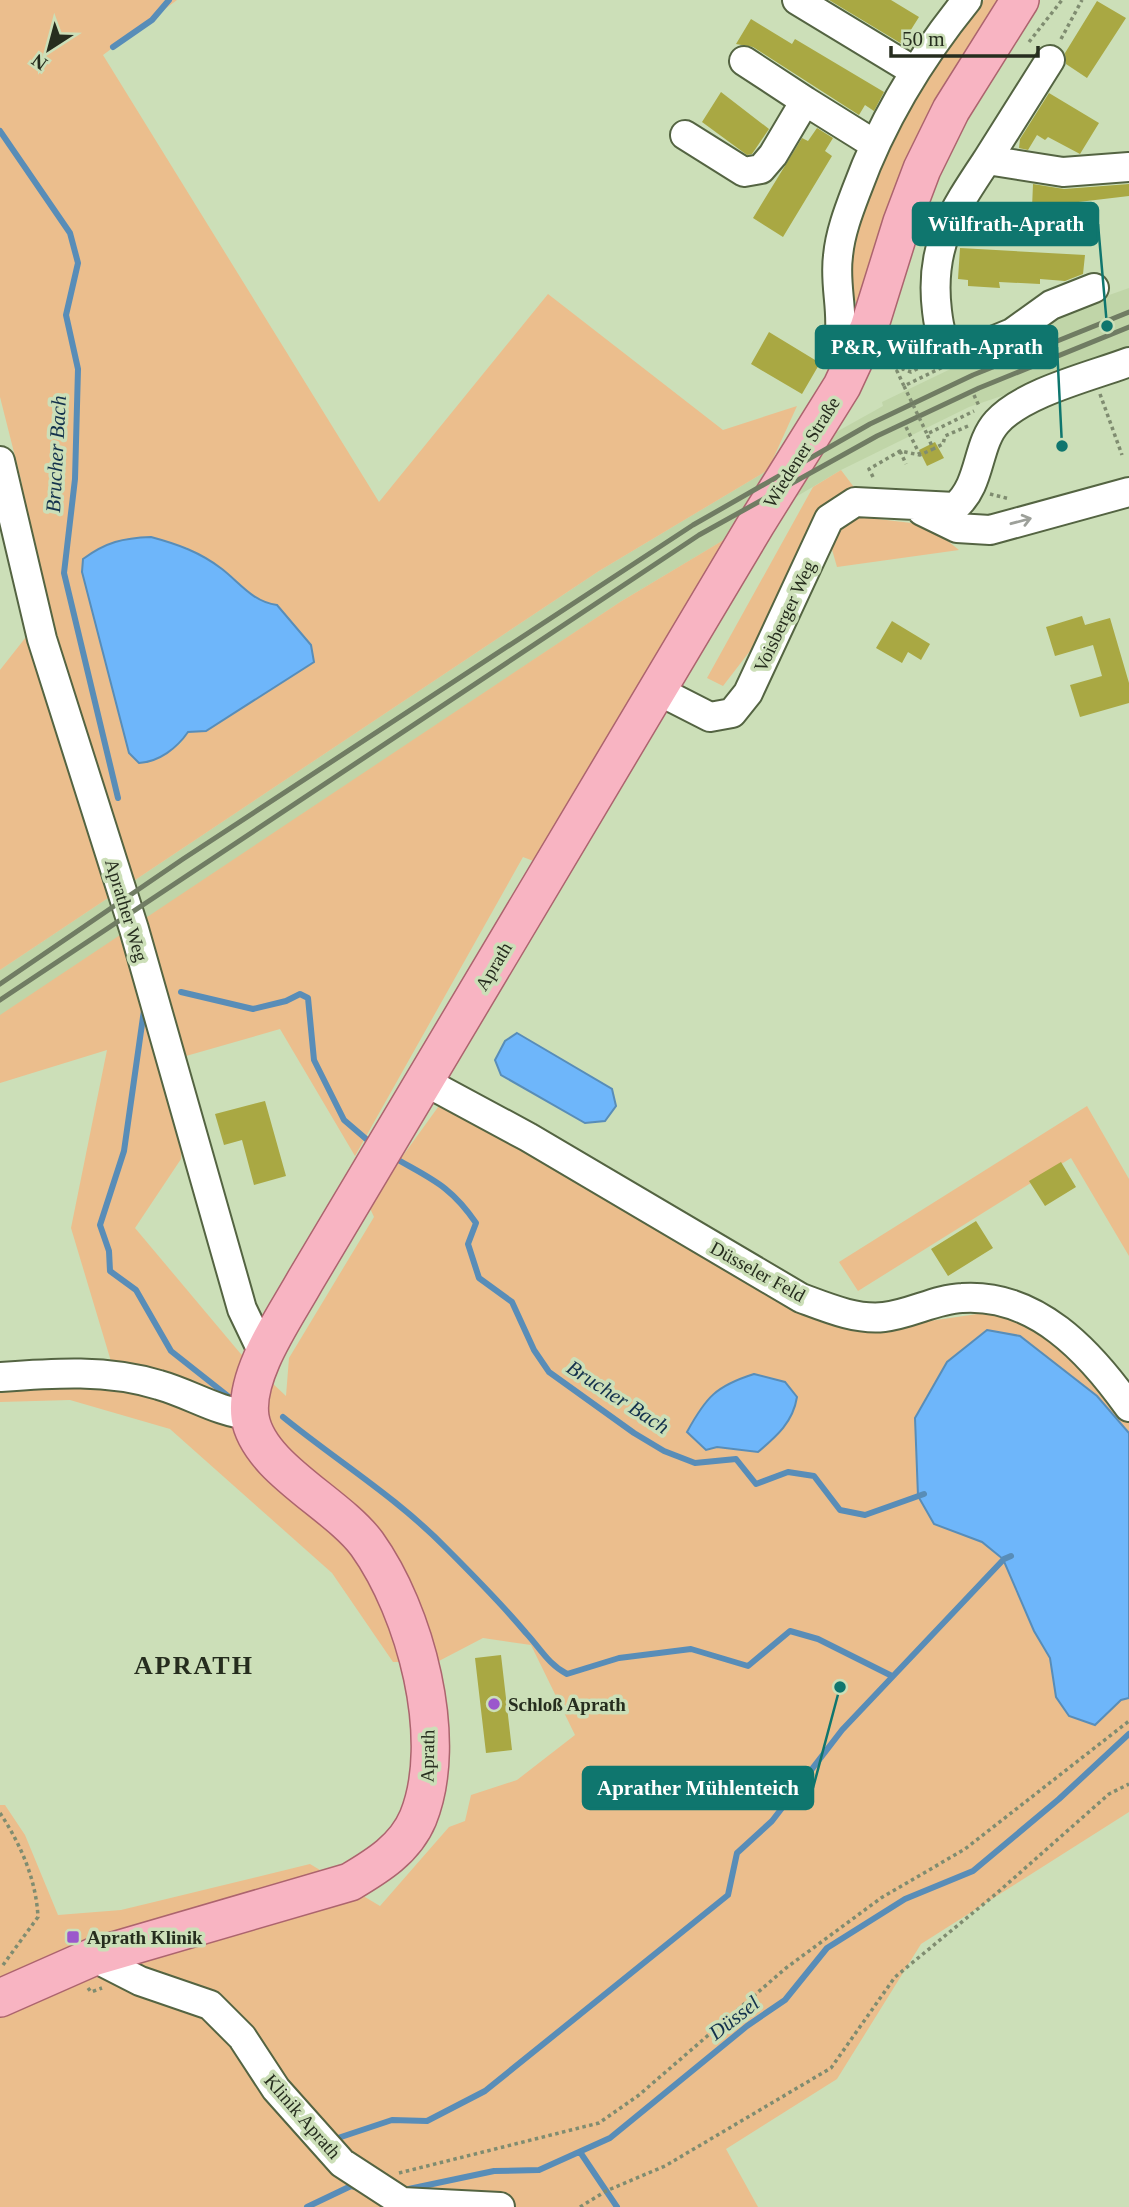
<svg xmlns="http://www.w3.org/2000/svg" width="1129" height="2207" font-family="Georgia,serif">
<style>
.built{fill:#c0d5a8}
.green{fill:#ebbe8d;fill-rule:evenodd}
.water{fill:#6eb6fa;stroke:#588db8;stroke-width:2}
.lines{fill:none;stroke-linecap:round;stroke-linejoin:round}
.stream{stroke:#588db8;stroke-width:6}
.building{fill:#a9a843}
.minor-casing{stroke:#546442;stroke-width:32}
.major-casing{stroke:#ac646e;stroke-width:40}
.path{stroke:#7f8c70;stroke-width:3.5;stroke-dasharray:3.5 3.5;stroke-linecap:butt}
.minor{stroke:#fff;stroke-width:28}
.major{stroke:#f8b4c2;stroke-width:37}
.rail{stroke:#707c63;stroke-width:5}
.path-bridge{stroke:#7f8c70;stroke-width:3.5;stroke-dasharray:3.5 3.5;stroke-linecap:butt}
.oneway{stroke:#9da09a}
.poi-dot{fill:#9b57cc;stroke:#ccdfb8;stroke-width:2.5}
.labels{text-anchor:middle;stroke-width:7;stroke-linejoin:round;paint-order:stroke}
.street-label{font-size:19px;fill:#262d1e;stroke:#ccdfb8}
.poi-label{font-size:19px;font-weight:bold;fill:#262d1e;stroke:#ccdfb8;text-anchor:start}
.water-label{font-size:21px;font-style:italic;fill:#13314c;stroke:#ccdfb8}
.district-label{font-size:26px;font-weight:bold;letter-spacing:2px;fill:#262d1e;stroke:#ccdfb8}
.leader{fill:none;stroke:#0f766e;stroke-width:2.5}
.callout-dot{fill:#0f766e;stroke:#ccdfb8;stroke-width:2.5}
.callout{fill:#0f766e;stroke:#0f766e;stroke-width:2.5}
.callout-label{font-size:21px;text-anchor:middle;font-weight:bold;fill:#fff}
</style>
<rect width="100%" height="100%" fill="#ccdfb8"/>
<path class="built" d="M1129,288V353L969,407L841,470L620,602L0,1017V970L599,571L768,470L883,406L882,402L990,350L985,339Z"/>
<path class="green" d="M0,0H177L103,55L379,502L548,294L723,430L797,406L768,470L599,571L0,970V670L26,637L0,459L22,484L0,397ZM186,547L221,568L262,603L180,744L159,757L139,763L129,753Z
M984,0H1000L969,45L907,163L859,308L845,280C868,177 918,83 984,0Z
M841,470L878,519L928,525L959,550L837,567L831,546L723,686L707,678L813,487Z
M727,538L536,862L523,857L355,1156L280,1029L186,1056L181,1159L135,1228L240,1353L286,1396L289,1358L374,1217L368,1204L441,1103L852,1322L902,1325L998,1311L1036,1317L1129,1406V1812L921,1944L837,2079L726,2149L758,2207H0V1805H5L25,1835L58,1915L121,1910L310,1864L380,1906L449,1827L465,1821L471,1795L517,1780L575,1735L531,1645L483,1638L437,1662H393L332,1573L170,1429L70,1400L0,1402V1392L113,1368L71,1228L107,1050L0,1083V1015L620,602Z
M1087,1106L1129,1179V1256L1071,1158L858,1291L839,1262Z"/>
<path class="water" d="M151,537C177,544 200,552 222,569C240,583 253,602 277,605L311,645L314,662L206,731L188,732C177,748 159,762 139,763L129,753L82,572L83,559C106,542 123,538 151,537Z
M517,1033L612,1089L616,1106L605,1121L585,1123L501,1075L495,1060L505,1041Z
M987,1330L1020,1336L1097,1396L1129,1433V1698L1121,1700L1095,1725L1069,1716L1056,1697L1050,1658L1034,1631L1003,1559L982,1542L934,1524L918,1496L915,1418L947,1362Z
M754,1374L785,1382L797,1397C793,1422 777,1436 758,1452L717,1447L706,1450L687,1432C706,1397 716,1386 754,1374Z"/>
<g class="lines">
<path class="stream" d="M113,47L152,20L169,0
M0,131L70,233L78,263L66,315L78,369L75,479L64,573L118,798
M181,992L253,1009L286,1001L300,994L308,998L314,1060L344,1120L372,1144
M144,1010L124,1151L100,1225L109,1251L110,1271L136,1290L171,1351L233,1400
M393,1157C431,1179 450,1185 476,1223L468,1244L479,1278L512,1302L534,1350L549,1372L634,1433L664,1451L695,1463L736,1459L756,1484L788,1472L814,1476L840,1510L865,1515L924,1494
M283,1417C337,1461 396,1497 445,1547C473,1575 501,1603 526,1633C540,1648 548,1664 567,1674L619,1658L691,1649L748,1666L790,1631L818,1639L892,1676
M335,2139L392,2120L427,2121L485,2091L728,1895L737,1853L772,1821L842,1730L1004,1559L1011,1556
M580,2152L617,2207
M404,2190L494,2171L539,2170L610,2138L747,2026L785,2000L827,1948L905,1899L973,1871L1059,1799L1129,1734
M307,2207L351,2186L359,2188"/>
</g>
<path class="building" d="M829,0H891L919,17L902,44Z
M1097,1L1126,18L1087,78L1066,64L1065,53Z
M751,19L792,44L795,39L884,92L874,111L865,105L859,115L753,47L736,44Z
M721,92L769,129L752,154L747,155L702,122Z
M1049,93L1099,123L1080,154L1048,137L1045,140L1037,135L1028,150L1019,148L1020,139Z
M817,128L833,138L825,151L832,156L783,237L753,218L802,138L808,141Z
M1033,184L1064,189L1129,184V196L1070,203V209L1032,208Z
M960,248L1085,255L1083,274L1065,281L1040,279V284L999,282L1000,288L968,286V280L958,279Z
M769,332L820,363L802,394L751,364Z
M935,442L944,458L927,466L919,450Z
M1082,616L1085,625L1110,618L1129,683V703L1080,717L1070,685L1102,676L1093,645L1055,656L1046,627Z
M892,621L930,644L921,660L908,652L902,663L876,648Z
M265,1101L286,1176L254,1185L242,1140L224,1145L215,1114Z
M1061,1162L1076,1187L1045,1206L1029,1181Z
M976,1221L993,1248L948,1276L931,1249Z
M501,1655L512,1750L486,1753L475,1658Z"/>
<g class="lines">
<g class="minor-casing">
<path id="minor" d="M797,0L914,71
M744,61L805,101
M685,135L744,172L761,169L773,155L805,101L874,144
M987,160L1050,60
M1094,288L1051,305L1012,333L966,352H958C941,344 939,328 937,311C929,246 953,211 987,160L1063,172L1129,167
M839,341C844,312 834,285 838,256C840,233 849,210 857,189C883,118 920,58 967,0
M0,461L42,639L134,929L242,1309L264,1355
M922,511L957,528L990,530L1129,492
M657,690L710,717L732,713L748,693L829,519L855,502L955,507C982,484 976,445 997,422C1024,392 1092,376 1129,362
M424,1081L528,1137L801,1298C828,1308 856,1320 884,1317C911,1314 936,1299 962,1298C1036,1293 1090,1352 1129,1407
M0,1377C54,1373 107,1369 159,1385C191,1394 217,1412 250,1415
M93,1957L140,1981L210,2005L242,2037L276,2089L342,2163L402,2202L500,2207"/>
</g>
<g class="major-casing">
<path id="major" d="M0,1998L93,1957L350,1882C377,1866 405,1849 418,1818C450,1739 415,1611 367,1544C337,1503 258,1468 250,1417C244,1374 285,1317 305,1281L756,524L842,386L869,328L902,222L922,169L951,110L1020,0"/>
</g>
<path class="path" d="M1061,39L1082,0
M1029,42L1062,0
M943,356L955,361L904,386L897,371L903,369L911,372Z
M1100,394L1122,455
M974,395L979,406
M968,426L945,436L943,444L933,449L927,434L974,411
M906,427L920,455
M900,451L906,464
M873,477L869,469L900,451L920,455L933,449
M990,494L1010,499
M0,1813C21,1845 36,1879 38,1917L3,1965
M88,1988L91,1992L102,1988
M399,2173L599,2123L639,2095L786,1968L881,1898L965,1849L1129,1721
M580,2207L606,2191L665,2166L831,2068L895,1977L997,1893L1109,1794L1129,1784"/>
<use href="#minor" class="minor"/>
<use href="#major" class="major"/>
<path class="rail" d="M0,984L183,859L693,525L870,424L973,375L1129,312
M0,1000L699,535L877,436L979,388L1129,327"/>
<path class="path-bridge" d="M904,386L927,434"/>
</g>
<defs><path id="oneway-shaft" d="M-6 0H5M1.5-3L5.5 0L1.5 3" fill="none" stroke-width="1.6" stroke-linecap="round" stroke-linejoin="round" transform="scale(1.75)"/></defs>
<use class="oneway" href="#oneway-shaft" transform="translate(1021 521) rotate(-15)"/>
<g class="poi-dot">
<circle cx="494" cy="1704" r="7"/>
<rect x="66" y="1930" width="14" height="14" rx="3.5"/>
</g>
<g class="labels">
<g class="street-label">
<text transform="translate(801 452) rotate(-58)" y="7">Wiedener Straße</text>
<text transform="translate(784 616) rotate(-65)" y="7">Voisberger Weg</text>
<text transform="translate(127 910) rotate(73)" y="7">Aprather Weg</text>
<text transform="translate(493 966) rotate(-59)" y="7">Aprath</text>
<text transform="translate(758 1271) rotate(29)" y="7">Düsseler Feld</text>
<text transform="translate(427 1756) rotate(-89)" y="7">Aprath</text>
<text transform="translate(303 2116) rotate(49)" y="7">Klinik Aprath</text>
</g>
<g class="poi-label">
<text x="508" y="1711">Schloß Aprath</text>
<text x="87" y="1944">Aprath Klinik</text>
</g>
<g class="water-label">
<text transform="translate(56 454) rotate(-87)" y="7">Brucher Bach</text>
<text transform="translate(618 1397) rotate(33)" y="7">Brucher Bach</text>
<text transform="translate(734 2018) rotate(-38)" y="7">Düssel</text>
</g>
<g class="district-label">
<text x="194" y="1674">APRATH</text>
</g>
</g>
<path class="leader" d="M1107 326L1098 224M1062 446L1057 347M840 1687L813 1788"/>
<g class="callout-dot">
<circle cx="1107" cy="326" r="7"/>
<circle cx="1062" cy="446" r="7"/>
<circle cx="840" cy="1687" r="7"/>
</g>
<g class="callout">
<rect x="913" y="203" width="185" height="42" rx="7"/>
<rect x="816" y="326" width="241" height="42" rx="7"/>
<rect x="583" y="1767" width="230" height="42" rx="7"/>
</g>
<g class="callout-label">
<text x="1006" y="231">Wülfrath-Aprath</text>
<text x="937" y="354">P&amp;R, Wülfrath-Aprath</text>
<text x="698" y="1795">Aprather Mühlenteich</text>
</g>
<g transform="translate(49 49) rotate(216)" stroke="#ccdfb8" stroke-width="5" paint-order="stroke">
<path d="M0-5L12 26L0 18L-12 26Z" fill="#262d1e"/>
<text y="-10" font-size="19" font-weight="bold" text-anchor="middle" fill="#262d1e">N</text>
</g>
<path d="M891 46v10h147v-10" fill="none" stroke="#262d1e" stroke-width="3.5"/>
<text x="902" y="46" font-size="21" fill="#262d1e" stroke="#ccdfb8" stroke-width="5" paint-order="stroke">50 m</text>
</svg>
